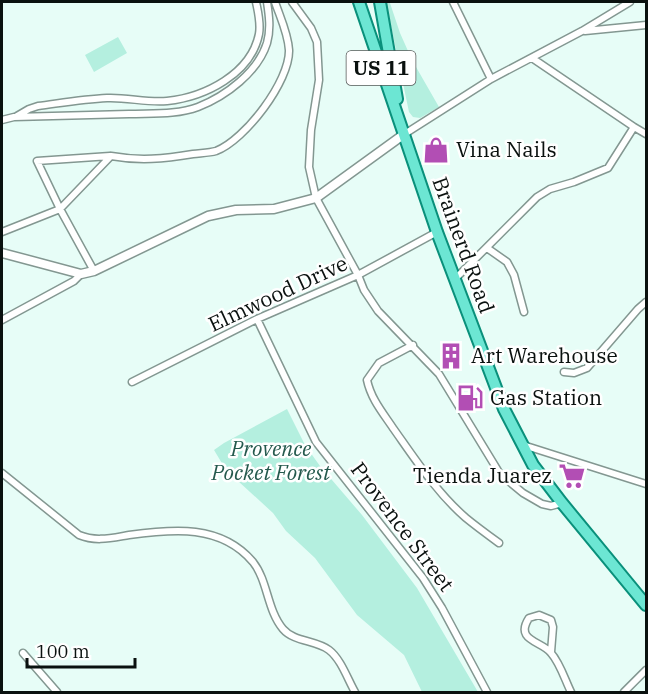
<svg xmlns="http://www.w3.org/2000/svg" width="648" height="694" font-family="'IBM Plex Serif',serif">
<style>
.green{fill:#b4efdf}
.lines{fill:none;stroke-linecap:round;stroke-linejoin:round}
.minor-casing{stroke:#839791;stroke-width:9}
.tertiary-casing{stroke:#839791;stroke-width:11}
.primary-casing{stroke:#0a907b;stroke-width:14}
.minor{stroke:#fff;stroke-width:6}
.tertiary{stroke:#fff;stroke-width:8}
.primary{stroke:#6ce6d3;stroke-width:10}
.labels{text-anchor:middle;stroke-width:5;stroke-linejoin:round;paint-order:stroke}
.shield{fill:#fff;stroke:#545857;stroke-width:1.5}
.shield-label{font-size:20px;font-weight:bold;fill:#0a110f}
.poi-label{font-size:21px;fill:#0a110f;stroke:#fff;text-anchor:start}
.street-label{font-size:21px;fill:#0a110f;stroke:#fff}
.park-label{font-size:21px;font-style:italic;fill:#24594d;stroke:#fff}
</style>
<rect width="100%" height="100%" fill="#e7fdf7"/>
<path class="green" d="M386,2L390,3L400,33L412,60L439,107L420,118L413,117L409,112Z
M118,37L127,53L94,72L85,55Z
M287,409L305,445L320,466L362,515L417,588L478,692H422L404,655L357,615L315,558L286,531L273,513L226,470L214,450L224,443Z"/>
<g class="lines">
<g class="minor-casing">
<path id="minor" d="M292,2L311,28L317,42L319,80L311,130L309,167L316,198L358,275L364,290L378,311L439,374L500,474L523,493L542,504L551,506L562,503
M453,2L491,79
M585,31L646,25
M532,58L634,127L646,134
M17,116L29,109L38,106C61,103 84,99 107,98C127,97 147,103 167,101C205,97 251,74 259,34C261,23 258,12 256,2
M2,120L14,117C53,116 91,115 129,114C151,113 177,115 198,107C226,96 258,72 267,43C271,29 269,15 267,2
M403,135L491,79L582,31L630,2
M2,232L60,209L111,156C139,161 164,159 193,154C200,153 209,153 216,151C245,140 290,81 289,50C288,33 280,17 275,2
M487,248L507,262L514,275L524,312
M94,271L60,209L37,161L110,156
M455,279L537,197L550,189L574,182L608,168L634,127
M257,319L316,442L423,578L442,608L487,692
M2,320L74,281L81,274
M413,345L379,363L367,380C371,399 383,413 393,428C415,459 437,493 466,518C477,527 488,535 499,543
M564,372L574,373L587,368L638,309L646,302
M132,382L257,319L358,275L437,232
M523,445L646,484
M2,473L79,535C96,542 111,538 129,535C173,529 221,524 253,562C268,581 267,610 283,629C294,642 316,640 329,650C341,659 348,680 355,692
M551,652L553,627L551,620L539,615L529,618C514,641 542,641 551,653C560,663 565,680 571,692
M23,653L57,692
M624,692L646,670"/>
</g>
<g class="tertiary-casing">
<path id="tertiary" d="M2,253L81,274L94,271L208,216L236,210L274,209L316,198L403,135"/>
</g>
<g class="primary-casing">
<path id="primary" d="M359,2L437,232L504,409L533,465L562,503L646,605
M380,2L397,99"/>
</g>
<use href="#minor" class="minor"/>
<use href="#tertiary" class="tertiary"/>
<use href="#primary" class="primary"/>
</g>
<defs>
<g id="shop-bare" transform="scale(2.07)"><path d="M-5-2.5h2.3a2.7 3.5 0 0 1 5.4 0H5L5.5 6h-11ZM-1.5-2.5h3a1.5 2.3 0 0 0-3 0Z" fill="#b24eb4" stroke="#fff" stroke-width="2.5" paint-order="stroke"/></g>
<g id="building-bare" transform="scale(2.07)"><path d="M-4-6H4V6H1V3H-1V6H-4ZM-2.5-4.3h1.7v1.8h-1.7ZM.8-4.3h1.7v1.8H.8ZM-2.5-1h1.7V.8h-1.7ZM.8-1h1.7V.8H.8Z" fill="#b24eb4" stroke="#fff" stroke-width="2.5" paint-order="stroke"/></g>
<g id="fuel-bare" transform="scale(2.07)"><path d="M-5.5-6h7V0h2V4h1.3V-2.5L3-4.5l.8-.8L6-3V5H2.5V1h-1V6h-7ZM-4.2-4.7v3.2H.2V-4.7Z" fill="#b24eb4" stroke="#fff" stroke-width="2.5" paint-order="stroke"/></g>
<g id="supermarket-bare" transform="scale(2.07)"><path d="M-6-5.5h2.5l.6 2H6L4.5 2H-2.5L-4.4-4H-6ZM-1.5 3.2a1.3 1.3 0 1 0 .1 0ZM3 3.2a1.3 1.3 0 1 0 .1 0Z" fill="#b24eb4" stroke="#fff" stroke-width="2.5" paint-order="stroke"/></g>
</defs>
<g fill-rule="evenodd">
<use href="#shop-bare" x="436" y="150"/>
<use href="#building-bare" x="451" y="356"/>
<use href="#fuel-bare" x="470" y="398"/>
<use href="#supermarket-bare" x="572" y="476"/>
</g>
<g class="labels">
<rect class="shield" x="346.5" y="51" width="69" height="34" rx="4.5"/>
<g class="shield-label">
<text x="381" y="75">US 11</text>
</g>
<g class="poi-label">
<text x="456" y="157">Vina Nails</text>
<text x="471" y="363">Art Warehouse</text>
<text x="490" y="405">Gas Station</text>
<text x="552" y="483" text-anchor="end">Tienda Juarez</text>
</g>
<g class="street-label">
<text transform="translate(463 245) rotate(70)" y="7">Brainerd Road</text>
<text transform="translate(278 294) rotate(-25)" y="7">Elmwood Drive</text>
<text transform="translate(402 527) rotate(53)" y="7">Provence Street</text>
</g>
<g class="park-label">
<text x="271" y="456">Provence<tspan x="271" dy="24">Pocket Forest</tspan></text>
</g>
</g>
<rect width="648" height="694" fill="none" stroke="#0a110f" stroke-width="6"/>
<path d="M27 658v9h108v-9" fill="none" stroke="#0a110f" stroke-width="3"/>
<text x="36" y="658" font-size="18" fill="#0a110f" stroke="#ffffff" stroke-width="4.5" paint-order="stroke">100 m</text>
</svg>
